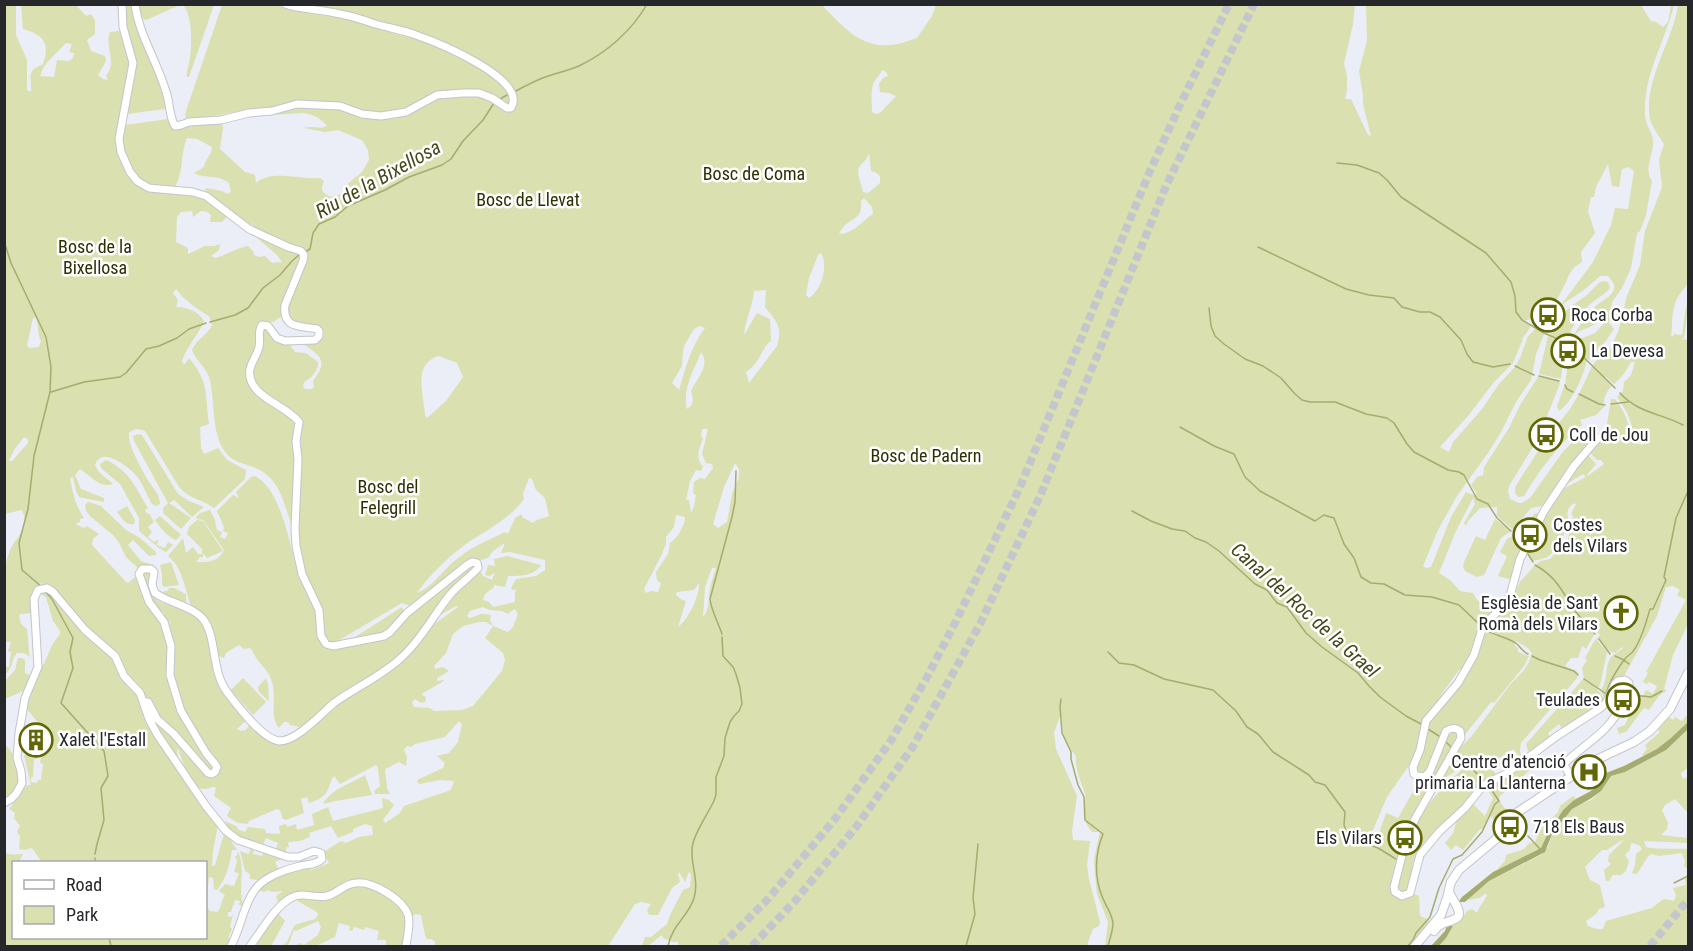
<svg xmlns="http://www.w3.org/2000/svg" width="1693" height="951" font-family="'Roboto Condensed',sans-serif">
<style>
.green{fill:#dae0af;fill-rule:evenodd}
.water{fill:#a6ac6f}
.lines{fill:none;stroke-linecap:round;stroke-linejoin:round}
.stream{stroke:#a6ac6f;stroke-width:1.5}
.primary-tunnel{stroke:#c4c6cd;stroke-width:8;stroke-dasharray:8 4;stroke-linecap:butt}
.highway-tunnel{stroke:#c4c6cd;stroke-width:8;stroke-dasharray:8 4;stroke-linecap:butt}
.secondary-casing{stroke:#c2c5cd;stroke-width:9}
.primary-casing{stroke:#c2c5cd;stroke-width:10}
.secondary{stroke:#fff;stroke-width:7}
.primary{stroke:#fff;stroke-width:8}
.labels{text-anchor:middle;stroke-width:5;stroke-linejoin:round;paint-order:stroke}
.park-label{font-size:18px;fill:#2d2f00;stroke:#fff}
.poi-label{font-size:18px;fill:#26272a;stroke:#fff;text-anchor:start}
.water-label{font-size:20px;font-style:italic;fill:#46491b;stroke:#fff}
</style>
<rect width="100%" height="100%" fill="#ebeef6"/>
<path class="green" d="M5,5H16V35L27,60V90L31,92C32,75 25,72 43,64C50,43 44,35 23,29L21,5H76L86,16L91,14L95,20V34L87,40L91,51L105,56L106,61L98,75L103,79L108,80L106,76C118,60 104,49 110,32L119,31L127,50L129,65L116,133L118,150L130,175L139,186L147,191L190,195L203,198L223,212L227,217L222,222H210L211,215L207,212L201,211L193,217L192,211L181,212L177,217L176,242L188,248V254C194,252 201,247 205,246C211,246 214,247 220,244L219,250L211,256L215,258C226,255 237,248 248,246L253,251L254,255L259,257L265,256L272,263L282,262L277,255L256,237L260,236L300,256L282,304L281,317L273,322L264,321L257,324C255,332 258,340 256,348C251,366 240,371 252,390L294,420L295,427L293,439L296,459L292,522L291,523C282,498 279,475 250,466C242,463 232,461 226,453C210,432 216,400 209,377C205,366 196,361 192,350C197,338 207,336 212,325L209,316C197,309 184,300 176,289L173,293L178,300L176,307C187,307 198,311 204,321C198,336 187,346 182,361L184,365L189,358C210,383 205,396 209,424L200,427L201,448L204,454L218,448L227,460L246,470L245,479L214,508C202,499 190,500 179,487L145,431C139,429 134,428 129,433C127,445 143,471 149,482C154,489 160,495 160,504L156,506L152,504C147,496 141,479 134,473C125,465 102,446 95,465L99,472L113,484C100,489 91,476 80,469L75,475L81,489L104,498V502L79,497L76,491L73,477L70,478C72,491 76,507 84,518L80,519V522L75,524L84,528L87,526L99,534L93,539L92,545L126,582L128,583L135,577L145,602L159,622L168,647V676L176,707L201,751L213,766L214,768L210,771L180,736L156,715L149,698L145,697L128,678L118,655L89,631L56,589L41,583C29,593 31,598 32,613L20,614L19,616L21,624L27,629L30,661L29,656L24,653H17C10,661 15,665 5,675L6,667H9L11,652L8,651L11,642H4L6,616L5,615C5,595 2,571 9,553C16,534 31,531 22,510L4,514ZM66,43L72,44L69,52L74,53L73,58L69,61L57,60L54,77L40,76C43,63 57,53 66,43ZM33,318H36C39,326 37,333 41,341L39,347L29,348L27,345ZM24,437L28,439V443L12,461H9L14,450Z
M125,5H131L133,18L153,62L165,105V109L127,114L135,63L134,53L128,36L124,12Z
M139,5H180L146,20C139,18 140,11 139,5Z
M183,5H214L189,77H187C186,71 188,69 189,63C192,49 193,14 183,5Z
M222,5H282L285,7L295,5H822C840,24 860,48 889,45C898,45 908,41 917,38L932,16L936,5H1355L1353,24L1344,64L1347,75V90L1345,99H1351L1368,135L1371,136L1363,104V95L1359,71L1367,41L1366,5H1641L1651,21L1656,22L1663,27L1668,22L1671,5H1674C1665,42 1643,75 1645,115C1645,125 1653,133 1653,141C1654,154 1643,169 1652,181L1646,215L1640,231L1637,233L1631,268L1622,288L1612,302L1609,323L1614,329L1605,342L1589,360L1587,359C1585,373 1572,403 1559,411L1557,406L1565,384L1571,344L1575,346L1580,339L1595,333L1606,321L1602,317C1591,331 1584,326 1574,335C1579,325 1586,316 1594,308C1603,298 1625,293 1608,276H1600L1585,289L1560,306L1593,262L1611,225L1615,208L1628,209L1634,171L1629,167L1622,169L1619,187L1612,186L1608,164L1596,187L1594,197H1591L1588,211L1595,233L1581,252L1582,262C1568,270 1570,276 1563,288C1559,297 1553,305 1549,314C1539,315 1531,320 1521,321L1531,326L1523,338H1521L1523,339L1513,363L1494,382L1468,416L1440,447L1449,452L1453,442L1482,409L1499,384L1515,367L1520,358L1528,336L1541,323H1547L1548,325L1536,354L1531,380L1516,402L1501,432L1488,453L1457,496L1438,530L1423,566L1426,568L1431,567L1451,517L1466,492L1473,495L1477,494L1471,485L1477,477L1483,475L1484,467L1509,428L1520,405L1538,377L1557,380L1560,383L1539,437L1509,486L1508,491L1510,499L1519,503H1522L1530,498L1562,453L1581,433L1587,429H1593L1595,433V438L1569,465L1544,504L1541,506L1531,508L1513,530L1497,516V507L1480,508L1468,521L1466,526L1464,523L1475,504L1473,498L1456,531L1439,573L1450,580L1460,591L1473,593L1477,600L1484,604L1486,602L1495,611L1476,635L1472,648L1464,668L1459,670L1441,695V699L1424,719L1421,725L1418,745L1412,761L1387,797L1373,830L1368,833L1370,838L1369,843L1375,845L1386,813L1398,818L1419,781L1431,777L1434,779L1408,825L1398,858L1387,854L1397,860C1395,868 1389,882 1391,890C1394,904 1409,900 1414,891V894L1419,896L1420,916L1429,920L1426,929L1413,946H1105L1108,922L1097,894L1095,875L1094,859L1100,832H1092C1087,826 1082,817 1084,809C1084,804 1086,800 1085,794C1081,781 1075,770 1076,756C1060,737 1064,735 1061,713L1054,733L1056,749L1077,796L1072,831L1073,840L1090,841L1087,865L1089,879L1100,922L1099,926L1093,929L1088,942V946H679L678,942H673L663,938L662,935L648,946H642L645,937H651L667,924L670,915L683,890L690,887L691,875L689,872L685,882L679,872L678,874L680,882L672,888L658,915H649L647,910L651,904L641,902L635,904L608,946H435V942L432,939H427L425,935L421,915L416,914L406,920L403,946H386V940H377L379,931L365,927L364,930L354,927L352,931L349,930L350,926L339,923L335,937L316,946H295L300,943L304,945L318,935L321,927L318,921L296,931L294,930L288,946H282L287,942L294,926L297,924L315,919L318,915L317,912L299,902L297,900L298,898L278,902L276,896L283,891L271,892L269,890L263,892L258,889C272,877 292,870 310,866L311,870L329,863L327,859L323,861L325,851L341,841L346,843L359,837L373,835L372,826L365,824L353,829V832L338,838L331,826L309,833L310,837L300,841L288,842L289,847H287L285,853L276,849L278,843L266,838L263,845C250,840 228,837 225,821L238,827L237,829L245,832L248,827L265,829L266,833L280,834L279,826L286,824L287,827L296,824L297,830L314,825L312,814L328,807L333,821L383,808L382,798L389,800L394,805L383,820L385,823L400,813L404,806L451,790L454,781L440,780L419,784L417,780L443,768L445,763L437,756L449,753L458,742L462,724L459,721L445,737L415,744L411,747L407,746L404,750L407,756L406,766L399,762L385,769L387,788L390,794H375L374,791L380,786L378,768L376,765L340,784L334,776C330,781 331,783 328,789C325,798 317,800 309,803L307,797L301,799L304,813L286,820L283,819L280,810L277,809L249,821L248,824L238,823L228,817L227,815L231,808L214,796L216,788L214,787C211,787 208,789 204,789C189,788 183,761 178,749H177L178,760L161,736L153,719L175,738L212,776L217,775L219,769L181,707L172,672V639L174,637L171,638L167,626L171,623L167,621L163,611L162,613L154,605L142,576L144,572L149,573L148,591C152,595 154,598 158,601C172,608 195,611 204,624C212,638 211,656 213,670C216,689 235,705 248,719L237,729L241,731L246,730L250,723L267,740L272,742L280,743L320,720L335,706L368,685L429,628L458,607L456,606L440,615L439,613C452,597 463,582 481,572L483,576L492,580L495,572L490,576L485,575L488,565L495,566L494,559L507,556L541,565C535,576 519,576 508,576L505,587L494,585V587L485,594L483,600L489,602L493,607L515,602V592L517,590H513L511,588L516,579L536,576L545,570V560L510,552L501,553L505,543L493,551L488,558L482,560L476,559L466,562L411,606L402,603L336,642L328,643L324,638L322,611L304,569L298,541L301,465V420C292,405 255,395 253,375C252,365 262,354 264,344C264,339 263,334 262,329L265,328L278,343L290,345L295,352L306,353L318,362C319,371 311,378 304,382L303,386L305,389H312L314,386L313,381C330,359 319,356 301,342L318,343L323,337L324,333C314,327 301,326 293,321C278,311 299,281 304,268C305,264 306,259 307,254L304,248L278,240L240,218L205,190L206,188L222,191L227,194L231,192L229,183C226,181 223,179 219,178C211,176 202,178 194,173L204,167C205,159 212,155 212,147L197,139L187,138C180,154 184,171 175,187C168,187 159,187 151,185C138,181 121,157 121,144C121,138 124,131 125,125L168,119L176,128L222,123L223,128L220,149L245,172L255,175L256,183C272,169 301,180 320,178L324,181L322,187L323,192L330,197L344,193L345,186L362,172L369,160L368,150L362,140L338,130L325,132L304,128C312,125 320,130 327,126C321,118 314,115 304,113L253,116L249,109L220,115L186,119L185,114ZM882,70L886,72L888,76L883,78L879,84L880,92L889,93L896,96L880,113L875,114L872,112C872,103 870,90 874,82C877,77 880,75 882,70ZM869,153L871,171L875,172L880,176V183L868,193L863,192C862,185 855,172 860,166C865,160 866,161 869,153ZM864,198L872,207L873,214C862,221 853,234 839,234C841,230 844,225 849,222C859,216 862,214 861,201ZM821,253C829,266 821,291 809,298L806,295L809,278L818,255ZM766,290L765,307C776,321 783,326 777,346L749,383L746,372C761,363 760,349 771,341L770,319L757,313L744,335C745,320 753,306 754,291ZM699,326L705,328C691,346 685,370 679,390L672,383L682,366L683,351L685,344L694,329ZM701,352C711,365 697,378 691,391C693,399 695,404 687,409C682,388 694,371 701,352ZM439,356L457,363L463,377L446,401L427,418L425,415C424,395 412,363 439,356ZM702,429H708L702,454L706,463L712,464L713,468L705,479L700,478L694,482L693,493L696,495L694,506L691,513L689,500H686L690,481L696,470L701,471L703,467C695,456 699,449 703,439L701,435ZM735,463L739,469V478L732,494L727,522L718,528L713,524L724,487ZM529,478L532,479L536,490L545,498L549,516C543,519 538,518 533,523L522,517V514L515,518L508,534L505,532C485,542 470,547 452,563C441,573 432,587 417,593C427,578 447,558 462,547C484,531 508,521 524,499L523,494ZM676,515L685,517C685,525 677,539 670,543L668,554L656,572L657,580L661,583L658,592L651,591L646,593L644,589L661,556L666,544V537L674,527ZM712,568H716C714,575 711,582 710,588C708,599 710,609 703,617L705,587ZM699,583C700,596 688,620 678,627L686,601L682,600L676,595L677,592L694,590ZM483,607L490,610L502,611L508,614L511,611L515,609L518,614L513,627L508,632L493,626L490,620L491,615L481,614L470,618L467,616L470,611ZM479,622H486L493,626L485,638L503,653L505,660L502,671L473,706L462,710L434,711L430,708L414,707L412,702L415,699L421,703L425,702L426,697L422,695L423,693L444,681L443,680L437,681V678L449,671L443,667L435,669L434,666L446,653L453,634L463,626Z
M1678,5H1688V283C1684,289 1677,296 1675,304C1671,314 1673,324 1671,335L1673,337L1674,334L1682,335L1686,307H1688L1684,338L1681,339L1687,340L1688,334V624L1673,655L1664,689L1667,691C1658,694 1655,702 1649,710L1645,708L1643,709L1626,732L1619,734L1617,728L1625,725L1633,705L1632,699L1630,697L1633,691L1643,696L1646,690L1653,694L1657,686L1649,682L1647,684L1643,682L1648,673L1646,672L1686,600L1677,595L1680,590L1673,586L1666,587L1657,616L1624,676C1613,676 1610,690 1606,699L1600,691C1609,681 1604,666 1611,657C1614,654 1620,651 1623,648L1622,647L1615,653L1609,651L1599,638L1597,640L1607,652L1600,685L1597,689L1606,701L1562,729L1559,724L1548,733L1550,737L1530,751H1528L1526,744L1584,678L1582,668L1587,660L1585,658L1593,643L1600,635L1596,631L1586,649L1582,646L1578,658H1571L1565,666L1578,672L1577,678L1521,743L1520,751L1521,756L1520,757L1513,749L1490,764L1496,775C1481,782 1474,795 1462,806C1447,821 1422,839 1414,859C1410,871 1413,884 1404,894L1397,890V887C1401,870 1403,853 1409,837C1420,808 1445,785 1467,765L1464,763L1462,764L1459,763L1453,773L1446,777L1443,781L1440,779L1458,749L1471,737L1509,686L1524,670L1529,662L1532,653L1528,648L1516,641L1514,644L1518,649V652L1529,656L1524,666L1494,703L1491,702L1464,736L1453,726L1428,769L1422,774L1417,772L1416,768L1428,724L1454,692L1486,627L1495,620L1510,603L1520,582L1535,565L1541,561L1550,559L1568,540C1570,531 1566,531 1575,523C1573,512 1568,517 1576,505L1574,503C1567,508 1566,513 1569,521C1564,533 1560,549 1547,557C1543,559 1537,560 1533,561L1525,553L1529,552L1528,548L1557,495L1565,488L1586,477L1583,474L1565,485L1574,470L1588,455L1596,464L1587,475L1588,476L1604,464L1601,460H1597L1589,452L1606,430L1611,399H1615C1626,413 1630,426 1631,442L1643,445L1647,439L1640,433L1633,432C1631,418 1625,408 1617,397L1623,391L1624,382L1631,375L1635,362H1631L1623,375L1614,384L1606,377V380L1612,386C1606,391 1603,399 1604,407L1596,415L1580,420L1582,425C1558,444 1540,470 1524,496L1518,497L1515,493V487L1545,440L1570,409L1580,392L1592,366L1600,356L1610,349L1618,332L1627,296L1640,265L1645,231L1662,187L1659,160L1664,144C1659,136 1652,127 1650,119C1643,81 1673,41 1678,5Z
M1602,281L1608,282L1610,288C1606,294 1600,296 1594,301C1581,311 1572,326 1566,342L1549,335C1560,311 1569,309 1588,294C1593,289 1597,284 1602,281Z
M1548,336L1565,344L1561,379L1539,374Z
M139,434L142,435L178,494L189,501L204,507L192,517L174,500L169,503L191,518L181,529L163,513V508L168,503L134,441L133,436Z
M106,460C130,471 135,487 148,508L145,510L147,514L149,513L154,522L148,527L152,532L148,537L154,542L157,540L158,541L157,545L165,548L168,542L173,545L166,552L159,548L139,531V518L120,484L101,468L100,464Z
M255,476C280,489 289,540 296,566C301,582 312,596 316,613C320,628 314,639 329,650L374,641L472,566L475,567L457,584L418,634L396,660L300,727L290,725L288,722H284L279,728C269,716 277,698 272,682C269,669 256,662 252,650L250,648L244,649L239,645L226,653L224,658L216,655C214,647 213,635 209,628C204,620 194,615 191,606C185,589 183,568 168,556L183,538L186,553L193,547L198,554H202V549L187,534L189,527L197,520L203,521L223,551L207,558L203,553V557H200L196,562C208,563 219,561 224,550L203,520L197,519L196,517L200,513L210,510L215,520L217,530L222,532L220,537L225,539L228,533L223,531L224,527L217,511L233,495L239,498L236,492L251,477Z
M88,502L101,506L126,530L140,538L156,552V555L149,556L133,540L128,545L141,561L153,565V567H144L138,568L126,557L118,541L113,535L91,517L86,511L85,505Z
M127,506L135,520L134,524C126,526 122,518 117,512Z
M1535,513L1539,514V516L1523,546L1515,535L1521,530Z
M160,516L181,535L176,540C168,537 160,528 155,520Z
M1495,519L1511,531L1501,538L1484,575L1477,577L1465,571L1463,566L1464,562L1476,536L1485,540Z
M1513,536L1522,549L1512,580L1498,576L1507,556L1500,552L1507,539Z
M171,562L179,585L164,587L162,584V574L160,565Z
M169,588H174L186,594V606L163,593L164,591H167Z
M42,592H48L54,597L115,660L138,696L147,721L218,825L213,851L212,866L215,865L224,834C228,836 230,839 233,844C249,864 237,883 243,905H239L240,901L235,900L231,912H228V916L231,917L233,914L230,927L232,929L228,938L233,940L229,946H5L4,851C8,856 17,854 23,854L19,862H14V938H206V862H42L32,848L24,850L19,849L20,836L17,832L20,826L14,818L15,813L9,809L27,785H31L24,755H27L30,738L24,737V730L30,731L31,722L35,723L32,745L36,746V748L39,747V753L43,754V751L41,726L25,707L31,690L40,673L41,666L44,664L52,645L60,634V631L53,621L46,597L41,594ZM41,758L40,763L43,764L41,780H38L37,783L31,782V777H33L34,759ZM232,850H238L237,856H235L237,861L234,872L239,873L234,886L225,884L219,891L225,895C221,900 222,907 217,912L210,911L206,906L209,877L213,878L214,889L217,890C226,879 230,864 232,850Z
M402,607L404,612C389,629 380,640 355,637Z
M18,658H22L25,660V673L30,675L33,672L19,711L23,691L5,699V681L15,670Z
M243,678L266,702L253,715L231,690Z
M266,678L268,684L269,701L259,692L258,687Z
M1688,714V768L1681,773L1683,779L1688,777V813L1675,799L1665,805L1662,810L1668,823L1667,829L1661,835L1688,838V843L1644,841L1646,847C1660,850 1674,848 1688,849V865L1687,868L1684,866L1685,861L1682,853L1659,856L1651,854L1647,858L1637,874L1632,873L1635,865L1636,854L1642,849L1639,845L1631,843L1630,850L1625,855L1629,861L1626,871L1621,875H1613L1609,881H1606L1604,870L1611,864L1608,861L1609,855L1624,840L1619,842L1607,850H1602L1585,867L1590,880L1600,885L1605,907L1599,909L1596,914L1586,921L1588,926L1597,929H1603L1606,921L1652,908L1662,900L1665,899L1674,901L1676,895L1673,888L1686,885L1685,879L1688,877V946H1439L1446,938L1453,926L1460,921L1467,911L1472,909L1477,913C1479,906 1484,902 1487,895L1485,894L1479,898L1468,900L1471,896L1489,881L1541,855L1548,847L1552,834L1567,813L1576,806L1591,800L1601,790L1611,776L1625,772L1653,757L1648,754L1644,756L1642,755L1647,749L1645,745L1660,732L1658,730L1669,717L1673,720L1675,717L1682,721Z
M1451,731L1456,732L1459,737L1436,776L1432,774L1444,739Z
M4,744C17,754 26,781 13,794C11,796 7,798 4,799Z
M1524,763L1531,769L1499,797C1500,804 1505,809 1512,813L1510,815L1504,810L1496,821L1490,816L1484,829H1480L1463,850L1456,845L1451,850L1445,843L1453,833L1457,819L1472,803L1485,816L1493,798L1486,787Z
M365,775L372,795L335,801L323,804C331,789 350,784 365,775Z
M1573,796L1575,797V799L1563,810L1555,821L1542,847L1499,869L1498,868L1505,861L1506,855L1524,849L1529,843L1535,842L1540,830L1558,812L1560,806Z
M250,849L254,850L253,854L262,856L264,851L284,858L275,862L279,870L257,882V880L250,879V874L245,871L240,851L249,854Z
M278,913L285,921L271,946H257L259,937Z"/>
<path class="water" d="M1688,722V729L1666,750L1625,772L1611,776L1601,791L1590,799L1572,809L1552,834L1545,852L1489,881L1465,902H1460L1459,901L1462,897L1493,872L1541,848L1548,833L1563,810L1574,800L1589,792L1598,786L1606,773L1624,766L1657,749L1671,738Z
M1447,926H1453L1446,938L1439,946H1431L1445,931Z"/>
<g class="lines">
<path class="stream" d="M514,92C525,86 536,80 548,76C558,73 569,70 579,66C606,53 632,31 647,4
M500,99L509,94
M1337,163L1357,165L1379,173L1387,180L1401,197L1486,253L1511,282L1515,296L1516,312L1522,320L1544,333L1571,345L1615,388
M4,241L11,263L46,337L51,367L50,392L34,456L28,509L19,543L22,570L42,587
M1258,247L1346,289L1369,295L1394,298L1402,307L1420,312H1430L1440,317L1461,340L1467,354L1473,362L1493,367L1510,364
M305,252L310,249L313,233L319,224L335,217L348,206L385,190L409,177L442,165L451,159L463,141L483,120L494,103
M1209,308L1211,326L1215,336L1224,344L1245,359L1263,366L1281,378L1295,394L1302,400L1310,402H1335L1366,414L1387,418L1394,423L1407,444L1414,452L1448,470L1459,472L1464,475L1477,499L1488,504L1497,518L1511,531
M210,322L235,315L248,308L263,288L280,275L292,261L300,254
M1515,366L1534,375
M1539,376L1559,381
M1565,385L1567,389L1573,392
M51,392L84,382L120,377L126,373L146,349L159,346L177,338L189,329L206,323
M1620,393C1638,413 1660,413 1683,425
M1579,394L1599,404L1605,405
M1611,404L1628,402
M1180,427L1214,446L1234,454L1245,477L1260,491L1315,521L1324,515L1334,518L1344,544L1354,558L1361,577L1371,583L1384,584L1405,595L1432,597L1459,605L1480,625
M1688,427V428
M1132,511L1151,521L1172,529L1185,531L1195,538L1206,542L1219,551L1255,584L1267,590L1277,603L1287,607L1306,633L1322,647L1358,673L1369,686L1380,697L1406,716L1421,724
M1514,536L1522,547
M1526,551L1533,562
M1535,565C1555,576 1561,589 1573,608C1579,617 1588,625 1595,634
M45,591L52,599L73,638L70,652L73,668L61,703L104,751L108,776L101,788L104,820L97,844L95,854
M1486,630C1495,636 1508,637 1517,644C1521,648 1523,652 1528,654
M722,634C718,622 711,610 710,599L732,517L735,502L736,471
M1599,639L1610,654
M1108,652L1119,663L1134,665L1164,679L1213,690L1236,711L1247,727L1258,734L1273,752L1309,775L1315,782L1325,785L1345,812L1344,825L1346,831L1351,835L1368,844L1378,848L1396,859
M1532,656L1540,660L1574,671L1578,675
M1615,656L1624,660L1629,664
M1584,679L1605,693
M1633,695L1651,697L1662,691
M1061,699L1060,706L1062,733L1071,752V759L1078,785L1084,797L1085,820L1103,834C1095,853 1094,877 1102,896C1105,905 1112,913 1113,923C1113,930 1110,939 1108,946
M1605,699C1607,685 1616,671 1624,660C1626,656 1632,654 1634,650C1642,639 1646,622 1650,609H1653L1666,580L1664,577L1676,518L1688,491
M1428,729L1442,738
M1445,741L1452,748
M1457,753L1484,781
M1528,836L1540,849
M95,862V858
M1674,883L1688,876
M109,938L111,946
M668,946C672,925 688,917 694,898C700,878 688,861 693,843C696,831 708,813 714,801L716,794V777L724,756L725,738L730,722L734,716L739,711L742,704L740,688L736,674L733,667L723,656L722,637
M966,946L975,914L973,898L978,844
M1408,946L1413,940L1416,933L1430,917L1439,888L1453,859L1462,855L1482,832L1495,804L1499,801L1489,786"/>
<path class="primary-tunnel" d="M1650,946L1688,900"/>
<path class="highway-tunnel" d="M721,946L768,899L835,819L892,739L926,679L955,623L1020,487L1150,171L1179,107L1229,4
M752,946L795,901L856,827L912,748L980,624L1041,494L1166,186L1254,4"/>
<g class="secondary-casing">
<path id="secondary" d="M122,4L123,27L133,63L119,139L121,152L130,172L137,181L149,188L193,192L206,196L249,229L288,247L301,251L304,255L303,261L285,305C282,328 299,326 317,329L319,331V336L315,340L285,341L277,338L268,326L262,325C257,332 261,339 259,347C257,355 252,361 250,369C245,396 287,405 299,422L296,441L298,459L295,528L296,546L302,574L319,610L321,636L326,644L333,646L384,636L390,632L407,613L467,565L472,562L477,563L478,568C469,578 458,585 449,596C433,616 421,640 402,657C382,676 356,687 334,703C322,713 296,742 279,741C262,739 237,705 227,692C211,671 217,636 203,619C192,606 169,603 155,593L152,585L154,572L151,569H142L139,574L149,602L164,622L171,646L170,675L181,711L206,753L215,764L217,767L215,772L211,774L208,773L174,734L157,719L148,702H144
M135,4C139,37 160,65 168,99C170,108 170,118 175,126L181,125L189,122L221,120L249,113L272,111L297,104L340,106L362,114L381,116L406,112L437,95L463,93H479L492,98L507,108H511C529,79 436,42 416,35C403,30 389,28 375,24C364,20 352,16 340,14C322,9 302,10 285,4
M1571,776L1565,767V763C1586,743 1608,733 1622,705C1626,698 1630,692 1629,683L1625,680L1618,681L1615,684L1606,703L1599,709L1557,736L1506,774L1489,782L1482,787L1465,808L1439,832L1420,855L1410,893L1402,896L1395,892L1394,887L1406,840L1415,819L1461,738L1460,731C1455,727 1451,728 1446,731L1430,771L1425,777L1417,776L1414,774L1413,767L1420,750L1426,721L1458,683L1474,655L1483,626L1504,605L1510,596L1520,559L1544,511L1574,466L1598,438
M4,803L11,799L16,794L22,783L21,771L17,758L19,733L25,698L38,667L34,599L38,590L47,588L53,592L85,630L115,656L124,676L140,693L149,719L157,734L206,806L226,831L238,840L288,857H299L314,851L321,853L322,859C316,865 308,864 300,866C287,869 267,876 258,886C244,901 241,928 231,946
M250,946C261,932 275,906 291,898C302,891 315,899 327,896C337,894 345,883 356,883C372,881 403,899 408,915C411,925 407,936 406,946"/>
</g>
<g class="primary-casing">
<path id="primary" d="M1434,931C1437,927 1438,926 1442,924C1448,920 1463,921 1458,909C1456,902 1451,899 1449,891
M1415,946L1441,915L1447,898L1451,882L1459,870L1496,839L1518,812L1582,769L1598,759L1634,742L1650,731L1670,709L1688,673"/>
</g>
<use href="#secondary" class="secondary"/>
<use href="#primary" class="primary"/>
</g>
<defs>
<g id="bus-ring" transform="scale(1.725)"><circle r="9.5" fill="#fff" stroke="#626705" stroke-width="1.5"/><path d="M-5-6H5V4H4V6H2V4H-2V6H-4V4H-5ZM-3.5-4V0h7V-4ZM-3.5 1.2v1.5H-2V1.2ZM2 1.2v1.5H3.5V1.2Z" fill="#626705"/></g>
<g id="church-ring" transform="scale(1.725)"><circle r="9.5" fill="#fff" stroke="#626705" stroke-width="1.5"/><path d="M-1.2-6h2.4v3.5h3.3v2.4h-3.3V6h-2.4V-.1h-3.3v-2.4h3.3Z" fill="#626705"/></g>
<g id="building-ring" transform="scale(1.725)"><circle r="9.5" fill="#fff" stroke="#626705" stroke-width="1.5"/><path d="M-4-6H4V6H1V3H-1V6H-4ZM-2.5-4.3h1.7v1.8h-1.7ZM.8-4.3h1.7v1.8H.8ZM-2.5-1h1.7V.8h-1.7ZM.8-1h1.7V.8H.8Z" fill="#626705"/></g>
<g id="hospital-ring" transform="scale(1.725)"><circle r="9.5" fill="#fff" stroke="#626705" stroke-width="1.5"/><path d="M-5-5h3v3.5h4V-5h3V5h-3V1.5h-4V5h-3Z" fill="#626705"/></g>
</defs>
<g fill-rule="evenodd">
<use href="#bus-ring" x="1548" y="315"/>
<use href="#bus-ring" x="1568" y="351"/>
<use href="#bus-ring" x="1546" y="435"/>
<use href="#bus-ring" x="1530" y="535"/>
<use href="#church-ring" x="1621" y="613"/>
<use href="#bus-ring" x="1623" y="700"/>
<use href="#building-ring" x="36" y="740"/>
<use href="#hospital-ring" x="1589" y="772"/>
<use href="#bus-ring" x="1510" y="827"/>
<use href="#bus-ring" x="1405" y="838"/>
</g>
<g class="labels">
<g class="park-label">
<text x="754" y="180">Bosc de Coma</text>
<text x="528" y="206">Bosc de Llevat</text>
<text x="95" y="253">Bosc de la<tspan x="95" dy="21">Bixellosa</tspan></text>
<text x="926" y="462">Bosc de Padern</text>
<text x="388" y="493">Bosc del<tspan x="388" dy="21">Felegrill</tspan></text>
</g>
<g class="poi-label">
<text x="1571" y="321">Roca Corba</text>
<text x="1591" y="357">La Devesa</text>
<text x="1569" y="441">Coll de Jou</text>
<text x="1553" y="531">Costes<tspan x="1553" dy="21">dels Vilars</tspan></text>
<text x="1598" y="609" text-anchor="end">Esglèsia de Sant<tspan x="1598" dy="21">Romà dels Vilars</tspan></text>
<text x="1600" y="706" text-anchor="end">Teulades</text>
<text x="59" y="746">Xalet l'Estall</text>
<text x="1566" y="768" text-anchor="end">Centre d'atenció<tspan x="1566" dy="21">primaria La Llanterna</tspan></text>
<text x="1533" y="833">718 Els Baus</text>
<text x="1382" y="844" text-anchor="end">Els Vilars</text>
</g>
<g class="water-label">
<text transform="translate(378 179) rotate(-29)" y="7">Riu de la Bixellosa</text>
<text transform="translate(1305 610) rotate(42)" y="7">Canal del Roc de la Grael</text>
</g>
</g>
<rect width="1693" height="951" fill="none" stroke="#26272a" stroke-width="12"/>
<rect x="12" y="861" width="195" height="78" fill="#ffffff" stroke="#a8a9aa" stroke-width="1.5"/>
<rect x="24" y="880" width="30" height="9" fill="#ffffff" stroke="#a8a9aa" stroke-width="1.5"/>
<text x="66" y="891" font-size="18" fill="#26272a">Road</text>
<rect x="24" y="906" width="30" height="18" fill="#dae0af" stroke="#a8a9aa" stroke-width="1.5"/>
<text x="66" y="921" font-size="18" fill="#26272a">Park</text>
</svg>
